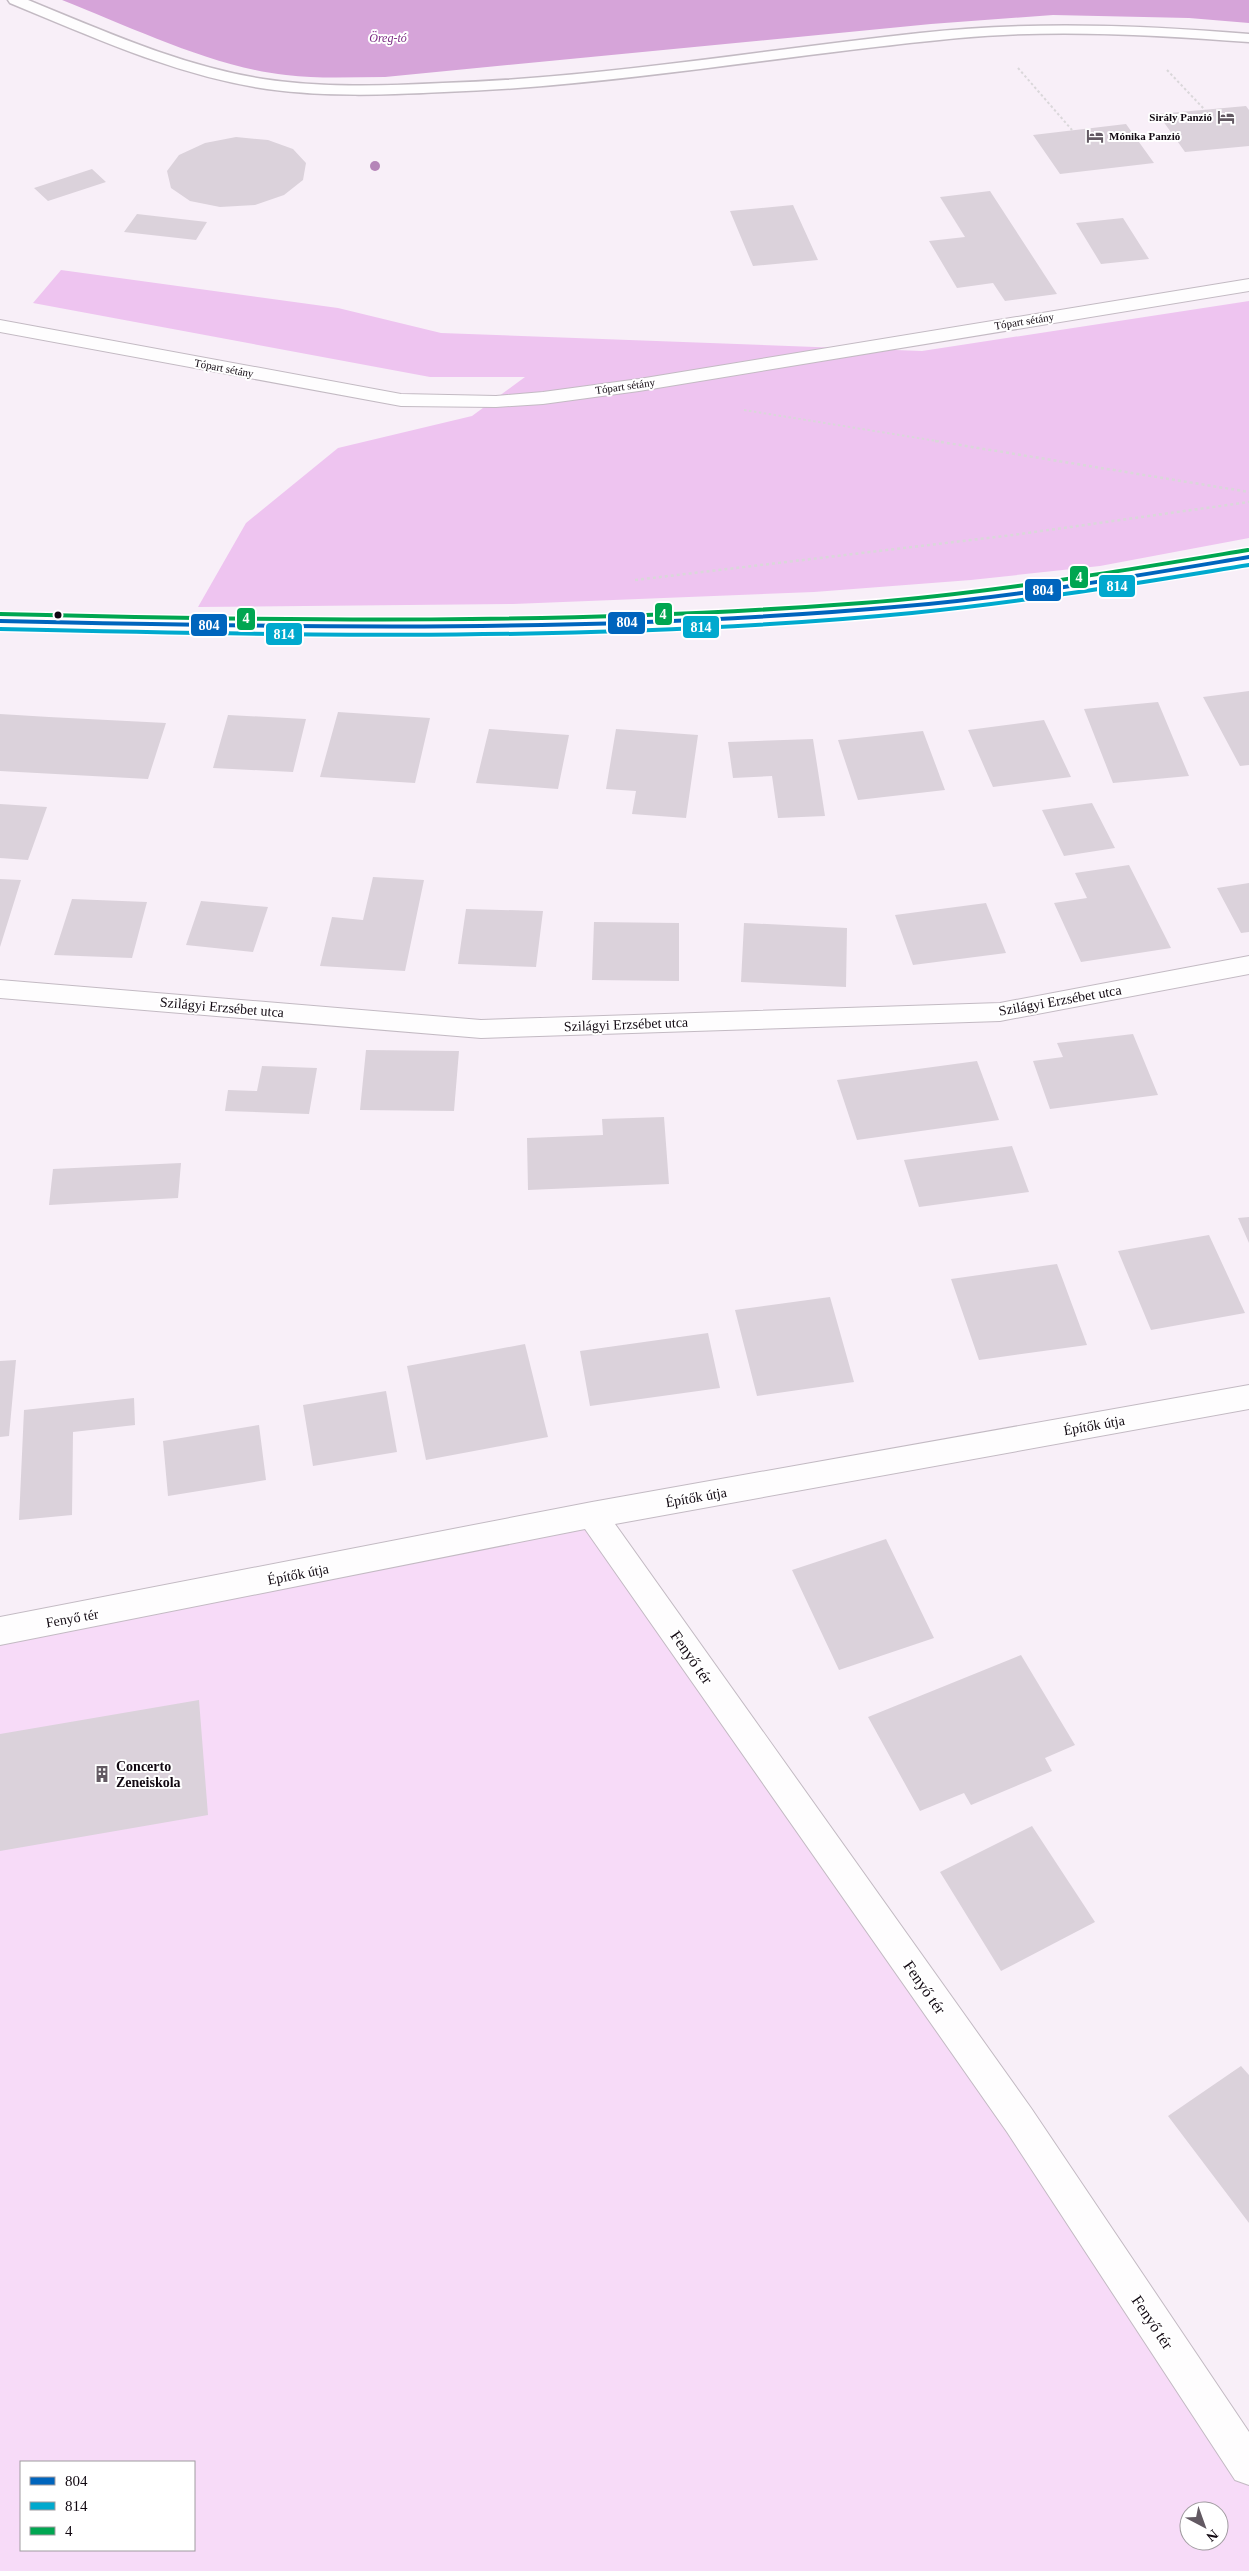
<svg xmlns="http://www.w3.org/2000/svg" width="1249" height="2571" font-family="Georgia,serif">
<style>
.green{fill:#f7dbf8;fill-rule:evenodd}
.forest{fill:#eec4f0}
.water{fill:#d6a4d9}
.building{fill:#dbd2db}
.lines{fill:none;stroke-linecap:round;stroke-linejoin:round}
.service-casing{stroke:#c3bac3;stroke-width:3}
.minor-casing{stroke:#c3bac3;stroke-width:2}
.primary-casing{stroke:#c3bac3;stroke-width:2}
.path-far1{stroke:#dad7da;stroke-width:2;stroke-dasharray:2.5 2.5;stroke-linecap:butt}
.path{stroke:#dad7da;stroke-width:2.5;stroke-dasharray:3 3;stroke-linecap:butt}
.service{fill:#fefdfe;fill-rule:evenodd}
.minor{fill:#fefdfe;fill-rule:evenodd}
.primary{fill:#fefdfe;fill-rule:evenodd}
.bus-1-casing{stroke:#fff;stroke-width:7}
.bus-2-casing{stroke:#fff;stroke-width:7}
.bus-3-casing{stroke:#fff;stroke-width:7}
.bus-1{stroke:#0065bd;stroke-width:4}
.bus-2{stroke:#00a9ce;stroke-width:4}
.bus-3{stroke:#00a651;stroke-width:4}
.tree{fill:#b585b8}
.bus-dot{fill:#110811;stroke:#fff;stroke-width:2}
.labels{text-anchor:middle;stroke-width:4;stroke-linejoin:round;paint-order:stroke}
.far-poi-label{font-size:11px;font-weight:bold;fill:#110811;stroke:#fff;text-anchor:end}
.far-street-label{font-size:11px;fill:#110811;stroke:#fff}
.far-water-label{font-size:12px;font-style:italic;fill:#7c2c83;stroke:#fff}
.street-label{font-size:14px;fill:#110811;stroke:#fff}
.poi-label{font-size:14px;font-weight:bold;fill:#110811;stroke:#fff;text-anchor:start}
.near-street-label{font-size:16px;fill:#110811;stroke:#fff}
.line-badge{stroke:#fff;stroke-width:2}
.badge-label{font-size:14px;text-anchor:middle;font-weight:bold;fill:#fff}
</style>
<rect width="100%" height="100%" fill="#f8eff8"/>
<path class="green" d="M592,1515L1249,2466V2571H0V1629ZM21,2462H194V2550H21ZM1189,2511H1219V2541H1189Z"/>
<path class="forest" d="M61,270L338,308L441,333L922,351L1249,301V538L1100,566L971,580L814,592L513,604L198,607L246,523L338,448L472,416L525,377H430L33,303Z"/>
<path class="water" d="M62,0H1249V23L1189,18L1053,15L931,24L385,77C352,77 319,79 286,75C212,67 131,27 62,0Z"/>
<path class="building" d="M1246,106L1249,110V146L1185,152L1158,114Z
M1126,124L1154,163L1060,174L1033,135Z
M236,137L268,140L293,149L306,163L303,180L284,195L255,205L220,207L190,201L171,188L167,171L179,155L205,143Z
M92,169L106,182L48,201L34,188Z
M990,191L1057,294L1005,301L993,283L957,288L929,241L965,237L940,197Z
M793,205L818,260L753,266L730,211Z
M137,214L207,222L196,240L124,232Z
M1123,218L1149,259L1101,264L1076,223Z
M1249,691V765L1240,766L1203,697Z
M1158,702L1189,776L1113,783L1084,709Z
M338,712L430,718L415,783L320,777Z
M0,714L49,717L166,723L148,779L0,771Z
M228,715L306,719L293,772L213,768Z
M1044,720L1071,777L993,787L968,730Z
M489,729L569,735L558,789L476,783Z
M616,729L698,735L686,818L632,814L636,791L606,789Z
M923,731L945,790L858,800L838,740Z
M813,739L825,816L778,818L772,776L733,778L728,742Z
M1092,803L1115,848L1064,856L1042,810Z
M0,804L47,807L28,860L0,858Z
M1129,865L1171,948L1081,962L1054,903L1087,898L1075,873Z
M373,877L424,880L405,971L320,966L332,917L363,920Z
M0,879L21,880L0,947Z
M1249,883V932L1241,933L1217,888Z
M72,899L147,902L132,958L54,955Z
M201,901L268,907L253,952L186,945Z
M986,903L1006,953L913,965L895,915Z
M466,909L543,911L536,967L458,964Z
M594,922L679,923V981L592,980Z
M744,923L847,928L846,987L741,982Z
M1133,1034L1158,1095L1050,1109L1033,1061L1063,1057L1057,1043Z
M366,1050L459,1051L454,1111L360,1110Z
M977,1061L999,1120L857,1140L837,1080Z
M262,1066L317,1068L309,1114L225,1111L228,1090L257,1091Z
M664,1117L669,1184L528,1190L527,1138L603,1135L602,1119Z
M1012,1146L1029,1192L919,1207L904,1160Z
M181,1163L178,1198L49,1205L53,1169Z
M1249,1217V1243L1238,1218Z
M1209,1235L1245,1313L1151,1330L1118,1251Z
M1057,1264L1087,1345L979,1360L951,1279Z
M830,1297L854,1382L757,1396L735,1310Z
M708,1333L720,1388L590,1406L580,1351Z
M525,1344L548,1437L426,1460L407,1366Z
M16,1360L9,1436L0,1437V1361Z
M386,1391L397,1452L313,1466L303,1405Z
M134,1398L135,1425L73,1432L72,1515L19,1520L24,1410Z
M259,1425L266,1480L168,1496L163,1441Z
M886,1539L934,1638L839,1670L792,1570Z
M1021,1655L1075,1745L1045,1758L1052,1771L971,1805L964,1793L920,1811L868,1717Z
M199,1700L208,1815L0,1851V1734Z
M1032,1826L1095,1922L1001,1971L940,1872Z
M1241,2066L1249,2075V2223L1168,2116Z"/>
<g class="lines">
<g class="service-casing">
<path id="service" d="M8,0H28C104,31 181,66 263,79C322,88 384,86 443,83C603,78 761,50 920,33C1030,21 1139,25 1249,34V42C1153,35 1055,29 959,38C787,54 617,86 444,92C385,95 325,97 267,89C177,76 93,37 10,3Z"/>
</g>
<g class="minor-casing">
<path id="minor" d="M1249,279V291L639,391L543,404L496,407L401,406L0,332V320L401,394L496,396L543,392L639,379Z
M1249,956V974L1000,1021L481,1038L0,998V980L481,1020L1000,1003Z
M1249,1385V1409L615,1524L1031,2108L1249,2432V2485L1235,2480L1007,2132L585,1529L0,1645V1617L592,1502Z"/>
</g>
<g class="primary-casing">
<path id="primary" d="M1249,551V563C1121,585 992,606 862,617C575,639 287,635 0,628V614C287,622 575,626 862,603C992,593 1121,572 1249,551Z"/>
</g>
<path class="path-far1" d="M1018,68L1072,130
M1167,70L1205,110
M744,410L943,442"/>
<path class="path" d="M935,441L1249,492
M635,580L1013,535L1249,502"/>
<use href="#service" class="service"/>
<use href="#minor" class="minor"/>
<use href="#primary" class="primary"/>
<g class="bus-1-casing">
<path id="bus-1" d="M0,621C302,628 605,633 906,606C1021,596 1135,576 1249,557"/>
</g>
<g class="bus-2-casing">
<path id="bus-2" d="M0,629C304,636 609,642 912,613C1025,602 1137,583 1249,565"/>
</g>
<g class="bus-3-casing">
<path id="bus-3" d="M0,614C287,621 575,625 862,603C991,593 1120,571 1248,550"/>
</g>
<use href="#bus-1" class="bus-1"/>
<use href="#bus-2" class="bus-2"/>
<use href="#bus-3" class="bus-3"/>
</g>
<circle class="tree" cx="375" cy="166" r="5"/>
<defs>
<g id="hotel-bare" transform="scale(1.35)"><path d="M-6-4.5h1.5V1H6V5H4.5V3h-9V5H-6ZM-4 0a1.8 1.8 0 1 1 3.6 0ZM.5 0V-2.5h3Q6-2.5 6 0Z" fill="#625962" stroke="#fff" stroke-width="2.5" paint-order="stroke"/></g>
<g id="building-bare" transform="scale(1.35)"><path d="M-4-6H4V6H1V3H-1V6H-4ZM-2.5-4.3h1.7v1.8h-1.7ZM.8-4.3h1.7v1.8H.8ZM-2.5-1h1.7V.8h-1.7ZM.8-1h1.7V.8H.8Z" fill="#625962" stroke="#fff" stroke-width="2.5" paint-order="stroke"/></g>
</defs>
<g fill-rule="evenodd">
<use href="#hotel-bare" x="1226" y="117"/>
<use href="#hotel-bare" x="1095" y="136"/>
<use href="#building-bare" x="102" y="1774"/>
</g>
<circle class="bus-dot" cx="58" cy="615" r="4.5"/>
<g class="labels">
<g class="far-poi-label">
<text x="1212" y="121">Sirály Panzió</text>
<text x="1109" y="140" text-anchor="start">Mónika Panzió</text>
</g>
<g class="far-street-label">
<text transform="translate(1024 321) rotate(-9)" y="4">Tópart sétány</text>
<text transform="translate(224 368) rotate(11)" y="4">Tópart sétány</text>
<text transform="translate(625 386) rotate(-8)" y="4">Tópart sétány</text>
</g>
<g class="far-water-label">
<text x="388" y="42">Öreg-tó</text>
</g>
<g class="street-label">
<text transform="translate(1060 1000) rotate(-10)" y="5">Szilágyi Erzsébet utca</text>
<text transform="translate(222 1007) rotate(5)" y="5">Szilágyi Erzsébet utca</text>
<text transform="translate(626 1024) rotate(-2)" y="5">Szilágyi Erzsébet utca</text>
<text transform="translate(1094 1425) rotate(-10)" y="5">Építők útja</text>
<text transform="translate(696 1497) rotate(-10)" y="5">Építők útja</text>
<text transform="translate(298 1574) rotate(-11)" y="5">Építők útja</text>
<text transform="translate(72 1618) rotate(-10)" y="5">Fenyő tér</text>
</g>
<g class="poi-label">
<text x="116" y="1771">Concerto<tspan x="116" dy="16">Zeneiskola</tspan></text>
</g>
<g class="near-street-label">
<text transform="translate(692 1657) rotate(55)" y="6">Fenyő tér</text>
<text transform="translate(925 1987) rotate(55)" y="6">Fenyő tér</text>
<text transform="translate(1153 2322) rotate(56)" y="6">Fenyő tér</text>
</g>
</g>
<g class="line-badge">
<rect x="1069" y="565" width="20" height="24" rx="5" fill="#00a651"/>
<rect x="1098" y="574" width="38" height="24" rx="5" fill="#00a9ce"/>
<rect x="1024" y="578" width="38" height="24" rx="5" fill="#0065bd"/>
<rect x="654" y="602" width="19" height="24" rx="5" fill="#00a651"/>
<rect x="236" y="607" width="20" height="24" rx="5" fill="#00a651"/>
<rect x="607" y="611" width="39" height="24" rx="5" fill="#0065bd"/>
<rect x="190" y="613" width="38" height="24" rx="5" fill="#0065bd"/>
<rect x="682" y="615" width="38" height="24" rx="5" fill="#00a9ce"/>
<rect x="265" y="622" width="38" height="24" rx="5" fill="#00a9ce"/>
</g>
<g class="badge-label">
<text x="1079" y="582">4</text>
<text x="1117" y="591">814</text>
<text x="1043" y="595">804</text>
<text x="663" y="619">4</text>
<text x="246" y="623">4</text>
<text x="627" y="627">804</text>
<text x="209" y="630">804</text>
<text x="701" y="632">814</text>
<text x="284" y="639">814</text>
</g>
<rect x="20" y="2461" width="175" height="90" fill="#ffffff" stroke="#a09ca0"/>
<rect x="30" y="2477" width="25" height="8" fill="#0065bd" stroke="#a09ca0"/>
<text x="65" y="2486" font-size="15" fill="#110811">804</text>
<rect x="30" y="2502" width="25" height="8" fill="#00a9ce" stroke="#a09ca0"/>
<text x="65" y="2511" font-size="15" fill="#110811">814</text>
<rect x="30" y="2527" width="25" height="8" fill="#00a651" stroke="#a09ca0"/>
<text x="65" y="2536" font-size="15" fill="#110811">4</text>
<g transform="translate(1204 2526) rotate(139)"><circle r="24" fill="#ffffff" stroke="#a09ca0"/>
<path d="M0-4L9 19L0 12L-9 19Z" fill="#625962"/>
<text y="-8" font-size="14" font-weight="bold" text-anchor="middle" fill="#110811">N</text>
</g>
</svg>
